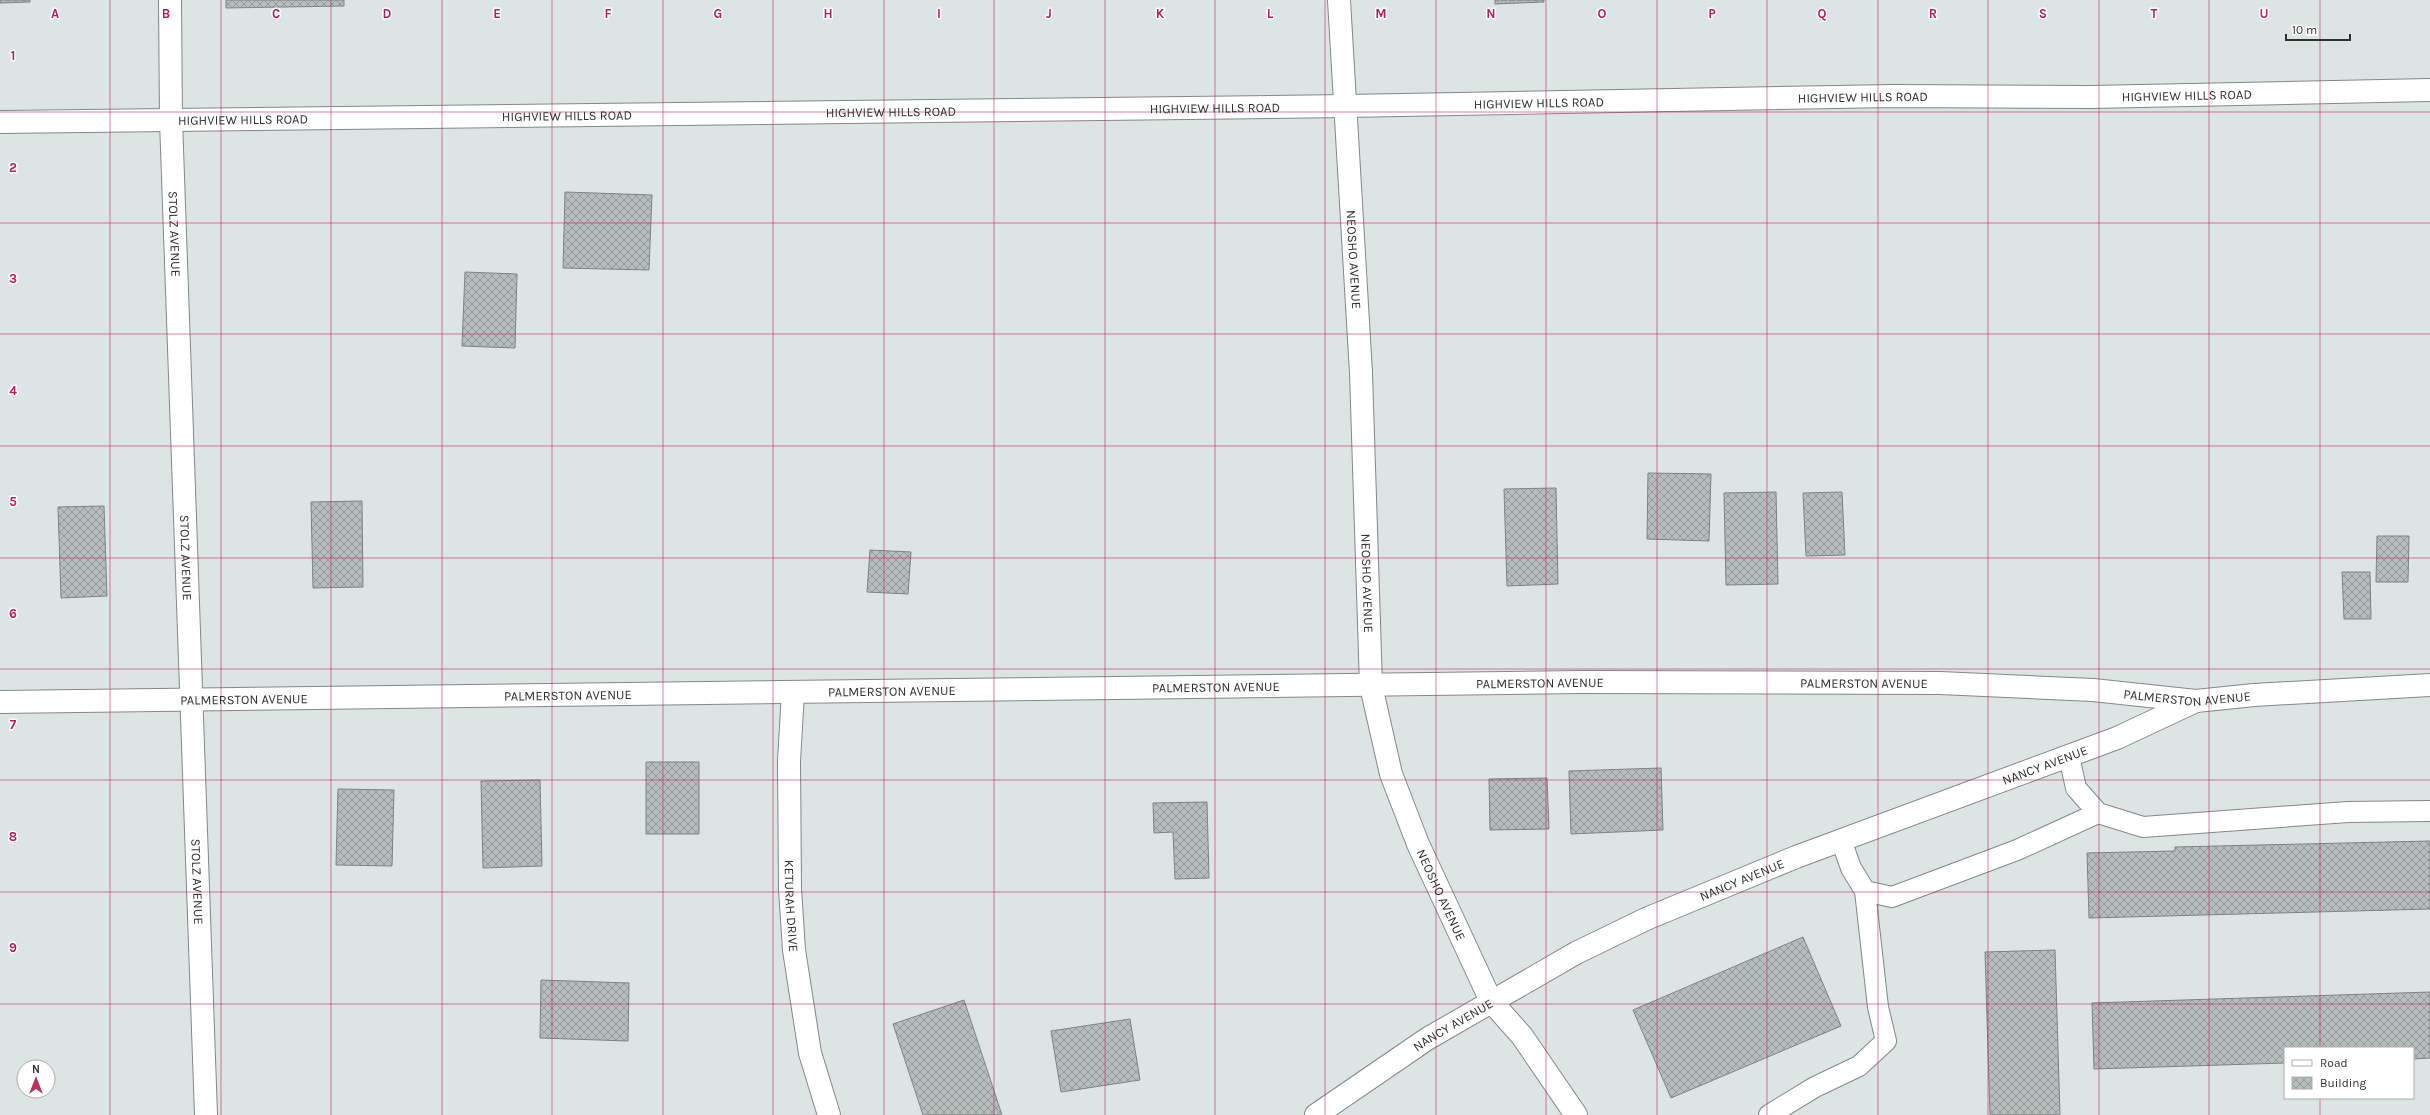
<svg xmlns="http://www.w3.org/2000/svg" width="2430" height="1115" font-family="Karla,sans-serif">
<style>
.building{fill:url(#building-cross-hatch);stroke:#7c8483}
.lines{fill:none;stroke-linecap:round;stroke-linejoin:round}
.service-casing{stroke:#828988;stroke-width:22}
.minor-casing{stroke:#828988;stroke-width:24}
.service{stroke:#fff;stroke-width:20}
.minor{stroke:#fff;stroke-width:22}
.grid{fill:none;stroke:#c2185b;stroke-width:1;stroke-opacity:0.55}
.labels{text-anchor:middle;stroke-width:3;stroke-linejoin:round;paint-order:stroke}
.street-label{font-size:13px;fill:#2e3130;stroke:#fff}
.grid-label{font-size:13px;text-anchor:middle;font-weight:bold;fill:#c2185b;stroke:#fff;stroke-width:3;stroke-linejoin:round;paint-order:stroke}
</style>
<defs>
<pattern id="building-cross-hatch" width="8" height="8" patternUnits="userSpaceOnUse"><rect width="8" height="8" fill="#b6bdbc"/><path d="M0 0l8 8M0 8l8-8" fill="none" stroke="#949a99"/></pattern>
</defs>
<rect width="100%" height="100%" fill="#dde5e4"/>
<path class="building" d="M0,0H30V2L0,3Z
M226,0H344V6L226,8Z
M1495,0H1544V2L1495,4Z
M565,192L652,195L649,270L563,268Z
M465,272L517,274L515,348L462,346Z
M1648,473L1711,474L1709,541L1647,539Z
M1556,488L1558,584L1507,586L1504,489Z
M1776,492L1778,584L1726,585L1724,493Z
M1842,492L1845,555L1806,556L1803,493Z
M362,501L363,587L313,588L311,502Z
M104,506L107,596L61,598L58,507Z
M2377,536H2409L2408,582H2376Z
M870,550L911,552L908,594L867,592Z
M2342,572H2370L2371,619H2344Z
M646,762H699V834H646Z
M1661,768L1663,830L1571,834L1569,771Z
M1547,778L1549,829L1490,830L1489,779Z
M540,780L542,866L483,868L481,781Z
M338,789L394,790L392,866L336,865Z
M1207,802L1209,878L1175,879L1173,832L1154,833L1153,803Z
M2430,841V909L2089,918L2087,853L2175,851V847Z
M1803,937L1841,1026L1671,1098L1633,1010Z
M2055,950L2060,1115H1990L1985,952Z
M541,980L629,983L628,1041L540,1038Z
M2430,992V1058L2413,1059V1048H2285V1063L2094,1069L2092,1003Z
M964,1000L1002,1115H923L893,1024Z
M1130,1019L1140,1080L1061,1092L1051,1031Z"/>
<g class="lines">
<g class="service-casing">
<path id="service" d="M2069,756L2076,788L2098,813L2143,827L2348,812L2430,811
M1841,840L1851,868L1865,891L1892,897L2017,850L2098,813
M1769,1115L1815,1087L1859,1066L1886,1041L1878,1007L1865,891"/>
</g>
<g class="minor-casing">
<g id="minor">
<path id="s1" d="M170,0L171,120L206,1115"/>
<path id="s2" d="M1339,0L1361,373L1371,686L1391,774L1418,844L1491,1001L1522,1036L1576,1115"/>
<path id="s3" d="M0,122L1346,106L1893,96L2091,97L2430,90"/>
<path id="s4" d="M793,692L789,761L790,889L794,950L810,1053L829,1115"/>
<path id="s5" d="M0,702L1582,682L1940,683L2093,690L2196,701L2254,695L2430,685"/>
<path id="s6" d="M1316,1115L1427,1039L1576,953L1646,919L1796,857L2117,738L2196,701"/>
</g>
</g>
<use href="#service" class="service"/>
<use href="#minor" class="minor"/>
</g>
<path class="grid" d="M110,0V1115M221,0V1115M331,0V1115M442,0V1115M552,0V1115M663,0V1115M773,0V1115M884,0V1115M994,0V1115M1105,0V1115M1215,0V1115M1325,0V1115M1436,0V1115M1546,0V1115M1657,0V1115M1767,0V1115M1878,0V1115M1988,0V1115M2099,0V1115M2209,0V1115M2320,0V1048M0,112H2430M0,223H2430M0,334H2430M0,446H2430M0,558H2430M0,669H2430M0,780H2430M0,892H2430M0,1004H2430M2320,1098V1115"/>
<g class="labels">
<g class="street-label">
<text dy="5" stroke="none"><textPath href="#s3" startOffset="2187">HIGHVIEW HILLS ROAD</textPath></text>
<text dy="5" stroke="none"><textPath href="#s3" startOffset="1863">HIGHVIEW HILLS ROAD</textPath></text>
<text dy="5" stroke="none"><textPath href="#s3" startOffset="1539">HIGHVIEW HILLS ROAD</textPath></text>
<text dy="5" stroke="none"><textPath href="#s3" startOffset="1215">HIGHVIEW HILLS ROAD</textPath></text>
<text dy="5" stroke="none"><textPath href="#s3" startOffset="891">HIGHVIEW HILLS ROAD</textPath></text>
<text dy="5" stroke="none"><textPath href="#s3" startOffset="567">HIGHVIEW HILLS ROAD</textPath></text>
<text dy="5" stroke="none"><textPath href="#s3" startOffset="243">HIGHVIEW HILLS ROAD</textPath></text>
<text dy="5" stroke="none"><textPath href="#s1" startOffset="234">STOLZ AVENUE</textPath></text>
<text dy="5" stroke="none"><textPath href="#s2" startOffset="260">NEOSHO AVENUE</textPath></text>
<text dy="5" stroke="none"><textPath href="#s1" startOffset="558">STOLZ AVENUE</textPath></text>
<text dy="5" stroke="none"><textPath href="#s2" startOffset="584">NEOSHO AVENUE</textPath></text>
<text dy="5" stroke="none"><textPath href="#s5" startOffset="1540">PALMERSTON AVENUE</textPath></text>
<text dy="5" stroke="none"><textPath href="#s5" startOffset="1864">PALMERSTON AVENUE</textPath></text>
<text dy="5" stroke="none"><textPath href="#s5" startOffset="1216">PALMERSTON AVENUE</textPath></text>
<text dy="5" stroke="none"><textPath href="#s5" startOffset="892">PALMERSTON AVENUE</textPath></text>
<text dy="5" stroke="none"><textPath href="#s5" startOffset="2188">PALMERSTON AVENUE</textPath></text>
<text dy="5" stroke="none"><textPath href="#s5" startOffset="568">PALMERSTON AVENUE</textPath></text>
<text dy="5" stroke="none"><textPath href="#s5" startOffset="244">PALMERSTON AVENUE</textPath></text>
<text dy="5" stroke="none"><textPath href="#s6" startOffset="812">NANCY AVENUE</textPath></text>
<text dy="5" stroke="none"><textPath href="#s6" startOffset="488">NANCY AVENUE</textPath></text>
<text dy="5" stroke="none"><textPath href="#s1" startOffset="882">STOLZ AVENUE</textPath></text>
<text dy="5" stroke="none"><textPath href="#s2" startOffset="908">NEOSHO AVENUE</textPath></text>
<text dy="5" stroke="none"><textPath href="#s4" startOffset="214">KETURAH DRIVE</textPath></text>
<text dy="5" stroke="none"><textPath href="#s6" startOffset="164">NANCY AVENUE</textPath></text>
</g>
</g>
<g class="grid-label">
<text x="55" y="18">A</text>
<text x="166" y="18">B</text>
<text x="276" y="18">C</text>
<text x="387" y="18">D</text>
<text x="497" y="18">E</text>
<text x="608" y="18">F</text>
<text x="718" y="18">G</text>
<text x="828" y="18">H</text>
<text x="939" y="18">I</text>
<text x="1049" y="18">J</text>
<text x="1160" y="18">K</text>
<text x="1270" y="18">L</text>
<text x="1381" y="18">M</text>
<text x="1491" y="18">N</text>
<text x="1602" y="18">O</text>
<text x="1712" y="18">P</text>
<text x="1822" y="18">Q</text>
<text x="1933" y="18">R</text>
<text x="2043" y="18">S</text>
<text x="2154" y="18">T</text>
<text x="2264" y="18">U</text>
<text x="13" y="60">1</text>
<text x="13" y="172">2</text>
<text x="13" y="283">3</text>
<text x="13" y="395">4</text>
<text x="13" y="506">5</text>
<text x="13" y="618">6</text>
<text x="13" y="729">7</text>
<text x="13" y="841">8</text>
<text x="13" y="952">9</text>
</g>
<rect x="2284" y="1047" width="130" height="52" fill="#ffffff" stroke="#abadac"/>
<rect x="2292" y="1060" width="20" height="6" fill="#ffffff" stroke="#abadac"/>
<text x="2320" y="1067" font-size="12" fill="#2e3130">Road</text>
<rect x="2292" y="1077" width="20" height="12" fill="url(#building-cross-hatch)" stroke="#abadac"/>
<text x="2320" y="1087" font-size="12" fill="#2e3130">Building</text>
<g transform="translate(36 1079)"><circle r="19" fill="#ffffff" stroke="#abadac"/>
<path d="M0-3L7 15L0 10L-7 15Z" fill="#bc2f63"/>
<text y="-6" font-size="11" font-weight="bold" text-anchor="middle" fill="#2e3130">N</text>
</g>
<path d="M2286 34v6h64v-6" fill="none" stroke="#2e3130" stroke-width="2"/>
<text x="2292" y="34" font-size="12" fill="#2e3130" stroke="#ffffff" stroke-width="3" paint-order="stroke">10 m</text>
</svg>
